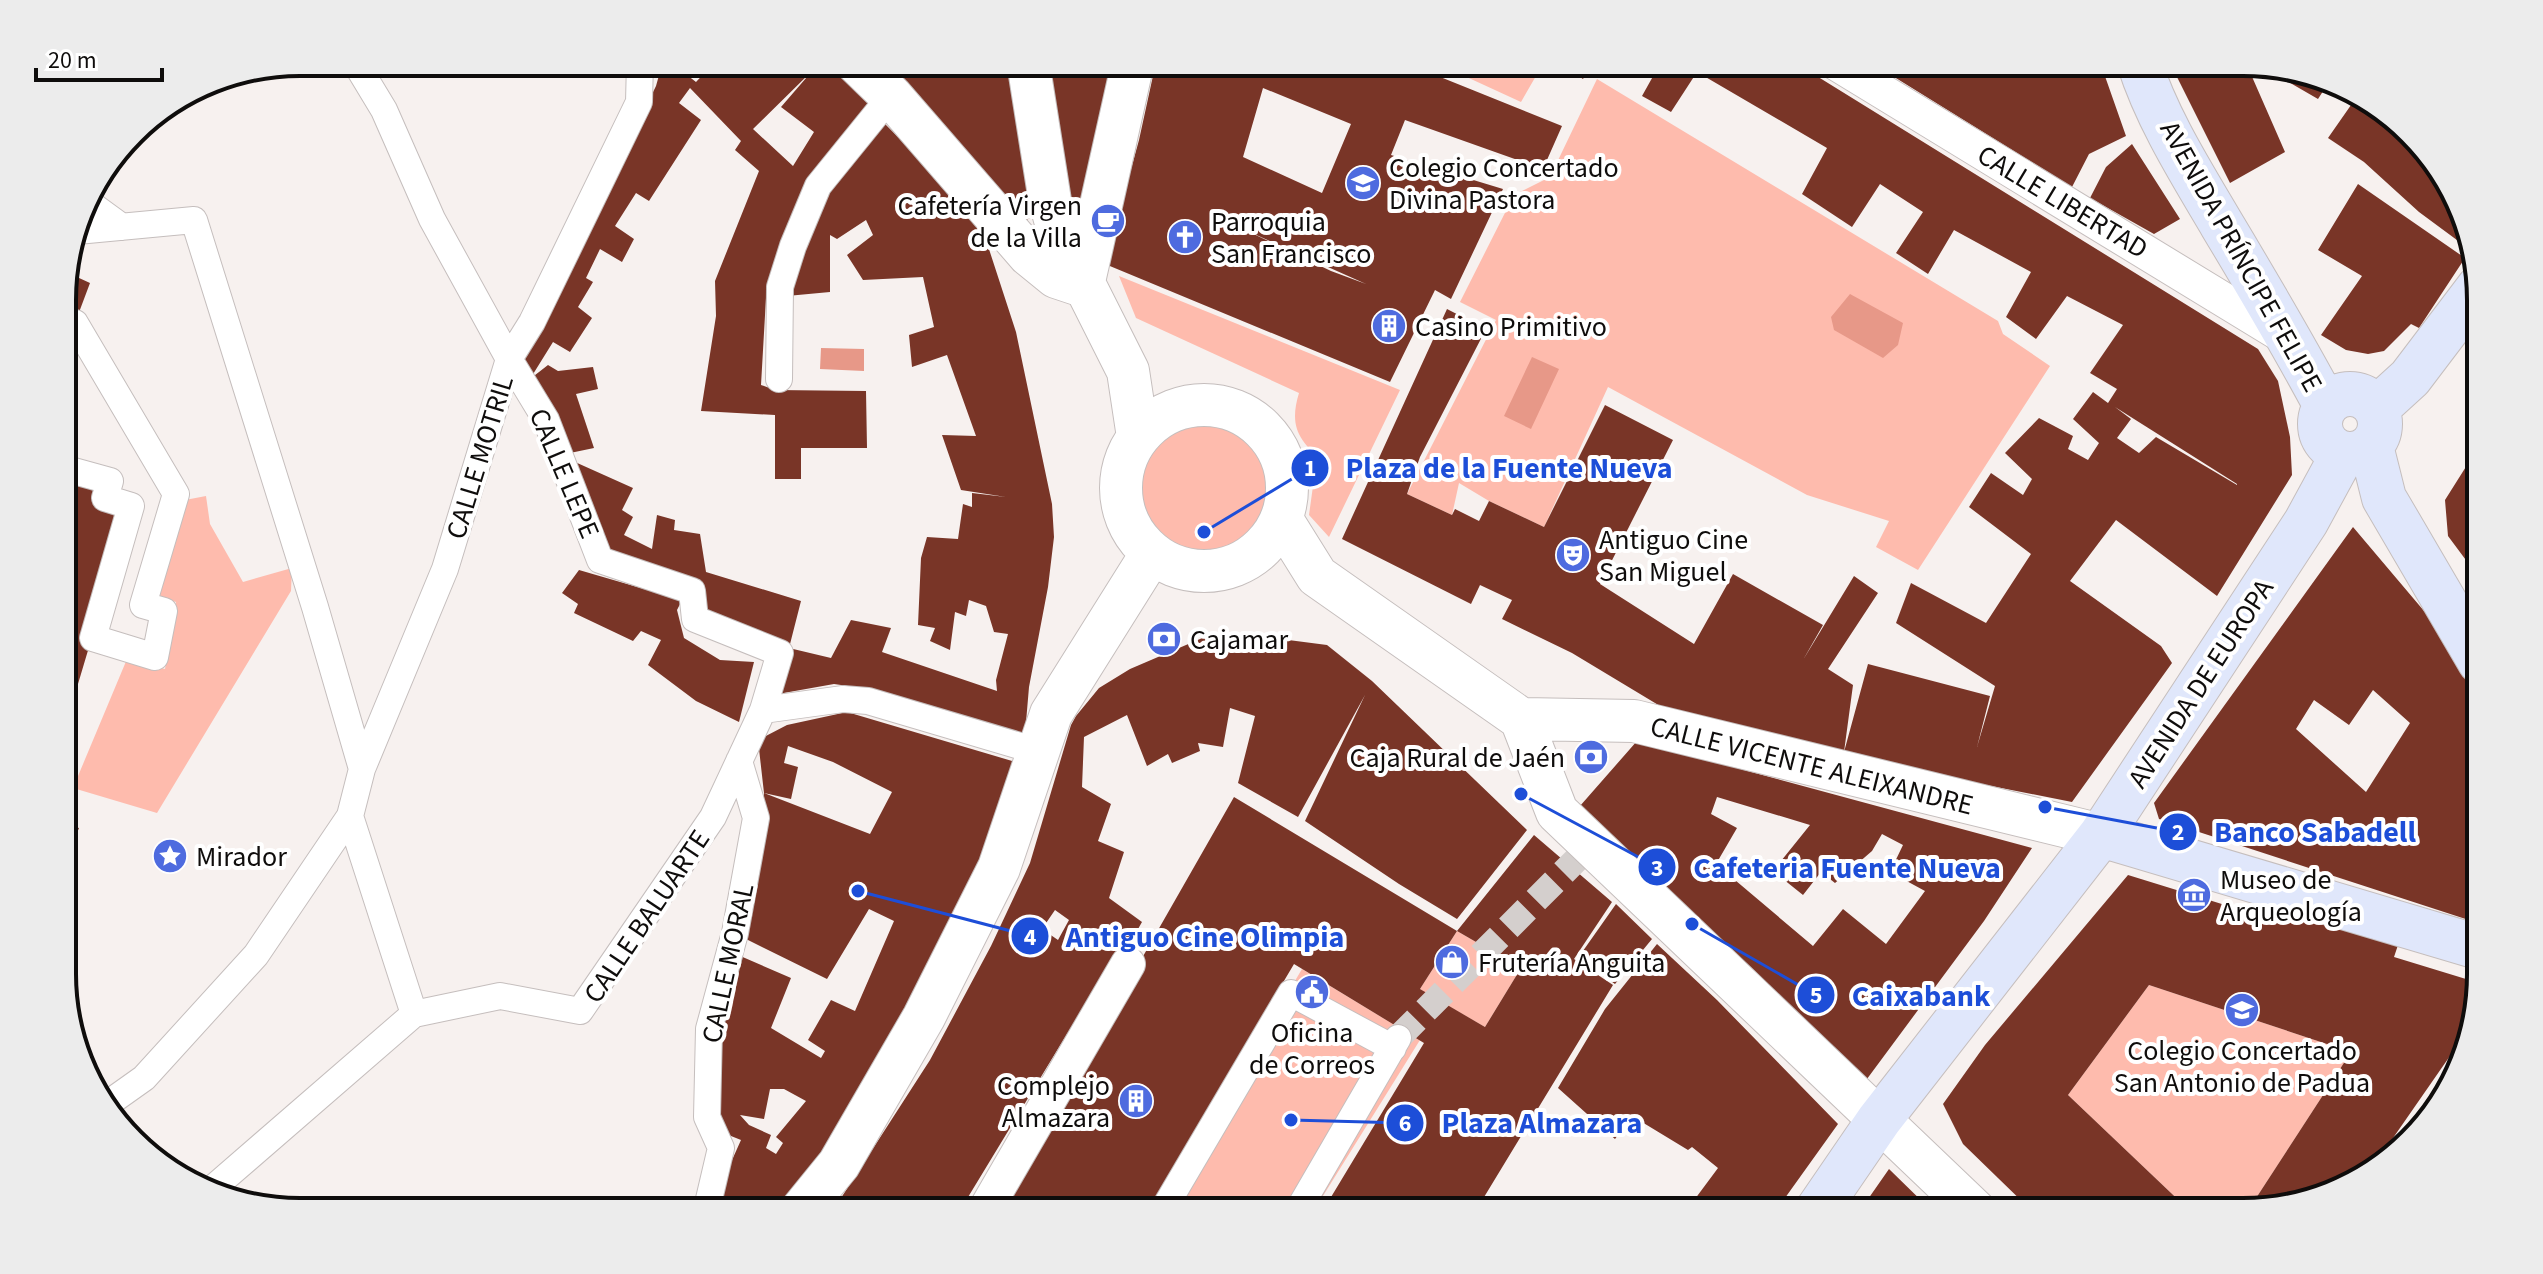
<svg xmlns="http://www.w3.org/2000/svg" width="2543" height="1274" font-family="'Source Sans 3',sans-serif">
<style>
.green{fill:#febbad}
.water{fill:#e79888}
.building{fill:#793527;fill-rule:evenodd}
.lines{fill:none;stroke-linecap:round;stroke-linejoin:round}
.pedestrian-tunnel{stroke:#d4cfcd;stroke-width:26;stroke-dasharray:26 13;stroke-linecap:butt}
.pedestrian-casing{stroke:#c5bebd;stroke-width:28}
.minor-casing{stroke:#c5bebd;stroke-width:36}
.tertiary-casing{stroke:#c5bebd;stroke-width:44}
.secondary-casing{stroke:#c5bebd;stroke-width:46}
.pedestrian{stroke:#fff;stroke-width:26}
.minor{stroke:#fff;stroke-width:34}
.tertiary{stroke:#fff;stroke-width:42}
.secondary{stroke:#e0e7fb;stroke-width:44}
.labels{text-anchor:middle;stroke-width:8;stroke-linejoin:round;paint-order:stroke}
.poi-label{font-size:28px;fill:#0f0d0c;stroke:#fff;text-anchor:start}
.street-label{font-size:28px;fill:#0f0d0c;stroke:#fff}
.rim{fill:none;stroke:#0f0d0c;stroke-width:4}
.leader{fill:none;stroke:#1d4ed8;stroke-width:3}
.callout-dot{fill:#1d4ed8;stroke:#fff;stroke-width:3}
.mark-label{font-size:24px;text-anchor:middle;font-weight:bold;fill:#fff}
.callout-label{font-size:30px;text-anchor:middle;font-weight:bold;fill:#1d4ed8;stroke:#fff;stroke-width:8;stroke-linejoin:round;paint-order:stroke}
</style>
<rect width="100%" height="100%" fill="#f7f1ef"/>
<path class="green" d="M1434,62H1544L1521,102Z
M1597,79L1998,321L2003,334L2050,366L1918,570L1876,547L1889,521L1807,495L1608,387L1544,527L1489,501L1459,483L1452,515L1407,494L1496,320L1460,302L1514,195L1550,177Z
M1119,276L1400,390L1329,537L1309,515L1313,486L1324,462C1298,440 1289,426 1299,393L1136,318Z
M1142 488a64 64 0 1 1 128 0a64 64 0 1 1-128 0Z
M206,496L210,524L243,582L292,568L291,591L157,813L73,788L127,659L165,669L176,602L156,596L185,500Z
M1457,931L1521,968L1485,1027L1443,1003L1313,1212H1158L1302,969L1401,1029L1426,993L1420,989Z
M2149,985L2351,1052L2247,1212H2191L2068,1095Z"/>
<path class="water" d="M1850,294L1903,323L1898,345L1883,358L1834,330L1831,317Z
M821,348L864,349V371L820,369Z
M1532,357L1559,369L1531,429L1504,416Z"/>
<path class="building" d="M657,62H681L678,68L696,82L715,62H815L818,65L820,62H831L869,102L833,148L787,231L773,265L766,298L761,385L775,390L866,391L867,448H801V479H775V415L701,411L716,316L715,281L759,171L735,150L741,141L690,88L679,103L701,120L649,201L636,193L615,226L634,239L622,262L600,249L586,278L593,282L578,307L592,318L570,352L553,342L530,379L524,356L656,86L661,68ZM813,70L781,107L814,132L793,166L753,129Z
M876,62H943L957,77L965,71L964,63L1011,62L1038,215L1021,222Z
M1039,62H1119L1084,200L1061,195Z
M1156,62H1403L1562,126L1543,169L1405,120L1391,155L1503,189L1451,299L1435,290L1390,382L1105,264L1139,140ZM1263,88L1351,124L1322,193L1243,157ZM1243,229L1366,284L1331,271Z
M1558,62H1593L1583,79Z
M1661,62H1794L2258,349L2278,381L2290,437L2292,475L2217,596L2116,520L2070,581L2161,646L2172,663L2072,802L1966,781L1844,752L1660,706L1572,653L1502,619L1512,600L1480,585L1471,604L1342,539L1447,309L1486,329L1420,457L1407,494L1452,515L1455,509L1479,521L1489,501L1544,527L1605,405L1673,440L1600,584L1694,644L1733,574L1823,625L1803,660L1854,576L1878,593L1828,669L1853,685L1844,752L1868,664L1990,696L1977,747L1995,686L1896,623L1911,583L1986,623L2031,554L1969,507L1991,473L2023,495L2032,479L2005,453L2039,418L2073,436L2068,449L2088,460L2099,443L2073,419L2093,392L2108,403L2117,389L2090,373L2123,325L2067,296L2036,339L2006,317L2031,272L1954,230L1928,274L1896,253L1923,212L1880,184L1852,227L1802,194L1827,148L1697,72L1671,112L1642,96ZM2115,407L2237,484V485L2156,437L2139,453L2117,438L2131,419Z
M1870,62H2100L2126,136L2089,154L2072,187Z
M2172,62L2246,63L2285,152L2230,183L2175,73Z
M2280,71L2329,82L2318,99L2285,80Z
M2358,95L2441,168L2468,241L2465,246L2419,212L2364,162L2328,138Z
M879,118L924,163L969,215L987,243L1016,332L1052,504L1054,537L1048,587L1029,687L1025,734L869,689L834,684L778,694L789,648L831,658L851,620L891,628L882,652L997,691L996,680L1008,634L994,632L986,606L969,600L966,616L955,612L950,650L930,641L935,628L918,625L921,558L927,537L958,539L963,504L972,507V493L1006,497L961,490L942,435L976,436L947,355L912,367L909,335L934,327L923,277L863,280L847,255L873,235L866,220L837,239L830,235V292L787,296L826,191Z
M2132,144L2180,219L2154,234L2090,198L2106,167Z
M2358,184L2465,258L2419,328L2411,324L2384,351L2368,354L2346,350L2321,335L2362,276L2318,250Z
M66,272L90,283L75,323H63V284Z
M548,365L558,371L593,367L598,389L576,394L594,448L570,453L530,379Z
M2474,454L2480,459V579L2448,536L2445,500Z
M575,462L633,488L622,510L633,517L624,535L652,549L657,515L675,520L674,530L700,534L706,572L801,601L789,648L702,613L607,554Z
M63,468L131,506L64,731Z
M2353,527L2457,650L2480,693L2481,924L2159,819L2154,803ZM2373,690L2410,723L2366,792L2296,729L2314,700L2349,725Z
M579,570L682,600L677,610L684,638L720,660L754,662L739,722L696,701L648,665L661,640L641,631L633,641L574,613L578,604L562,593Z
M1207,636L1273,638L1327,645L1372,681L1527,830L1457,919L1399,884L1305,821L1365,695L1298,817L1238,783L1255,716L1230,708L1223,747L1198,743L1200,751L1172,763L1168,754L1147,766L1127,715L1084,737L1082,787L1111,804L1098,841L1124,852L1109,898L1142,922L1121,959L1115,955L959,1212H832L930,1060L991,946L1030,863L1071,725L1076,716L1099,688L1130,669ZM1055,910L1069,920L1058,940L1042,929Z
M847,712L1019,763L974,873L938,942L897,1036L867,1091L781,1212H716L728,1169L741,1140L721,1132L718,1115L721,999L738,955L791,978L771,1028L821,1058L825,1051L808,1040L831,1000L855,1011L894,921L869,909L827,979L746,939L764,793L870,834L892,792L833,762L788,746L784,763L798,767L791,799L764,793L758,740L787,725ZM770,1089H784L806,1101L776,1137L783,1143L776,1154L766,1148L771,1135L749,1125L740,1115L764,1119Z
M1637,741L2032,848L1984,921L1864,1083L1758,974L1580,806ZM1717,797L1810,825L1773,871L1803,895L1821,872L1835,883L1872,851L1882,834L1903,845L1890,872L1925,891L1886,944L1843,909L1813,946L1716,864L1737,828L1711,814Z
M1234,797L1457,931L1420,989L1485,1027L1521,968L1457,931L1534,835L1612,902L1574,959L1613,985L1475,1212H1322L1424,1043L1294,964L1147,1212H997Z
M64,824L79,828L67,857L64,861Z
M2128,875L2280,922L2284,909L2398,945L2394,957L2479,983L2468,1030L2368,1174L2258,1212H2247L2351,1052L2149,985L2068,1095L2191,1212H2033L1963,1144L1943,1104L1985,1045Z
M1616,904L1652,939L1615,984L1578,958Z
M1657,944L1717,1000L1838,1124L1775,1212H1674L1684,1198L1692,1203L1718,1168L1692,1147L1688,1150L1632,1116L1615,1139L1558,1088L1605,1009Z
M1889,1169L1933,1212H1859Z"/>
<g class="lines">
<path class="pedestrian-tunnel" d="M1398,1038L1592,844"/>
<g class="pedestrian-casing">
<path id="pedestrian" d="M85,200L122,227
M77,231L194,220L315,607L362,769
M63,323L72,326L75,323L176,494L143,605L164,611L155,657L93,638L131,506L105,498L110,481L63,468
M779,379L780,287L793,246L818,186L891,96
M763,710L843,699L868,701L1040,752
M350,816L362,769L445,569L509,359L532,322L639,102L640,62
M106,1105L144,1078L256,955L350,816L414,1014
M212,1189L414,1014L500,996L580,1011L713,817L763,710L780,653L695,619L692,591L600,560L546,420L509,359L432,219L384,110L355,62
M706,1212L721,1148L707,1117L709,1029L735,933L756,818L739,761
M1162,1212L1291,993L1393,1048
M1297,1212L1398,1038"/>
</g>
<g class="minor-casing">
<path id="minor" d="M1834,62L2288,339
M984,1212L1128,964"/>
</g>
<g class="tertiary-casing">
<path id="tertiary" d="M856,62L891,96L1029,255L1056,277L1083,286
M1028,62L1050,201L1059,234L1128,371L1138,437
M1083,286L1133,62
M1121 488a83 83 0 1 1 166 0a83 83 0 1 1-166 0Z
M1282,520L1317,576L1521,719
M1521,719L1557,812L1976,1212
M1521,719L1634,721L2101,835
M800,1212L839,1164L924,1017L999,868L1051,714L1152,553"/>
</g>
<g class="secondary-casing">
<path id="secondary" d="M2139,62C2157,119 2192,174 2222,225C2258,285 2293,344 2326,406
M2320 424a30 30 0 1 1 60 0a30 30 0 1 1-60 0Z
M2376,409L2410,378L2479,287
M2371,446L2384,498L2480,662
M2101,835L2481,948
M1816,1212L1879,1120L2101,835L2306,522L2343,454"/>
</g>
<use href="#pedestrian" class="pedestrian"/>
<use href="#minor" class="minor"/>
<use href="#tertiary" class="tertiary"/>
<use href="#secondary" class="secondary"/>
</g>
<defs>
<g id="school-disc" transform="scale(1.8)"><circle r="9.5" fill="#4e6bdf" stroke="#fff"/><path d="M0-5L7-2L0 1L-7-2ZM-4 1L0 2.5L4 1V4Q0 6-4 4Z" fill="#fff"/></g>
<g id="cafe-disc" transform="scale(1.8)"><circle r="9.5" fill="#4e6bdf" stroke="#fff"/><path d="M-5.5-4.5H6V0H3Q3 3.5 0 3.5H-2.5Q-5.5 3.5-5.5 0ZM3-3.2v2h1.7v-2ZM-6 4.5H4V6H-6Z" fill="#fff"/></g>
<g id="church-disc" transform="scale(1.8)"><circle r="9.5" fill="#4e6bdf" stroke="#fff"/><path d="M-1.2-6h2.4v3.5h3.3v2.4h-3.3V6h-2.4V-.1h-3.3v-2.4h3.3Z" fill="#fff"/></g>
<g id="building-disc" transform="scale(1.8)"><circle r="9.5" fill="#4e6bdf" stroke="#fff"/><path d="M-4-6H4V6H1V3H-1V6H-4ZM-2.5-4.3h1.7v1.8h-1.7ZM.8-4.3h1.7v1.8H.8ZM-2.5-1h1.7V.8h-1.7ZM.8-1h1.7V.8H.8Z" fill="#fff"/></g>
<g id="theatre-disc" transform="scale(1.8)"><circle r="9.5" fill="#4e6bdf" stroke="#fff"/><path d="M-5-5.5Q0-4 5-5.5V0Q5 5 0 6Q-5 5-5 0ZM-3.3-2.5H-1v1.5H-3.3ZM1-2.5H3.3v1.5H1ZM-2.8 1Q0 5.5 2.8 1Z" fill="#fff"/></g>
<g id="bank-disc" transform="scale(1.8)"><circle r="9.5" fill="#4e6bdf" stroke="#fff"/><path d="M-6-4H6V4H-6ZM0-2.3a2.3 2.3 0 1 0 0 4.6a2.3 2.3 0 1 0 0-4.6Z" fill="#fff"/></g>
<g id="sight-disc" transform="scale(1.8)"><circle r="9.5" fill="#4e6bdf" stroke="#fff"/><path d="M0-6L1.8-2.2L6-1.7L2.9 1.2L3.7 5.4L0 3.3L-3.7 5.4L-2.9 1.2L-6-1.7L-1.8-2.2Z" fill="#fff"/></g>
<g id="museum-disc" transform="scale(1.8)"><circle r="9.5" fill="#4e6bdf" stroke="#fff"/><path d="M0-6L6-3V-2H-6V-3ZM-5-1h2V3h-2ZM-1-1h2V3h-2ZM3-1h2V3H3ZM-6 4H6V6H-6Z" fill="#fff"/></g>
<g id="shop-disc" transform="scale(1.8)"><circle r="9.5" fill="#4e6bdf" stroke="#fff"/><path d="M-5-2.5h2.3a2.7 3.5 0 0 1 5.4 0H5L5.5 6h-11ZM-1.5-2.5h3a1.5 2.3 0 0 0-3 0Z" fill="#fff"/></g>
<g id="civic-disc" transform="scale(1.8)"><circle r="9.5" fill="#4e6bdf" stroke="#fff"/><path d="M-.6-6.5H3V-4.5H.6V-3L4-1V1h2V6H-6V1h2V-1L-.6-3ZM-1.2 2.5V6h2.4V2.5Z" fill="#fff"/></g>
<g id="university-disc" transform="scale(1.8)"><circle r="9.5" fill="#4e6bdf" stroke="#fff"/><path d="M0-5L7-2L0 1L-7-2ZM-4 1L0 2.5L4 1V4Q0 6-4 4Z" fill="#fff"/></g>
</defs>
<g fill-rule="evenodd">
<use href="#school-disc" x="1363" y="183"/>
<use href="#cafe-disc" x="1108" y="221"/>
<use href="#church-disc" x="1185" y="237"/>
<use href="#building-disc" x="1389" y="326"/>
<use href="#theatre-disc" x="1573" y="555"/>
<use href="#bank-disc" x="1164" y="639"/>
<use href="#bank-disc" x="1591" y="757"/>
<use href="#sight-disc" x="170" y="856"/>
<use href="#museum-disc" x="2194" y="895"/>
<use href="#shop-disc" x="1452" y="962"/>
<use href="#civic-disc" x="1312" y="992"/>
<use href="#university-disc" x="2242" y="1010"/>
<use href="#building-disc" x="1136" y="1101"/>
</g>
<g class="labels">
<g class="poi-label">
<text x="1389" y="177">Colegio Concertado<tspan x="1389" dy="32">Divina Pastora</tspan></text>
<text x="1082" y="215" text-anchor="end">Cafetería Virgen<tspan x="1082" dy="32">de la Villa</tspan></text>
<text x="1211" y="231">Parroquia<tspan x="1211" dy="32">San Francisco</tspan></text>
<text x="1415" y="336">Casino Primitivo</text>
<text x="1599" y="549">Antiguo Cine<tspan x="1599" dy="32">San Miguel</tspan></text>
<text x="1190" y="649">Cajamar</text>
<text x="1565" y="767" text-anchor="end">Caja Rural de Jaén</text>
<text x="196" y="866">Mirador</text>
<text x="2220" y="889">Museo de<tspan x="2220" dy="32">Arqueología</tspan></text>
<text x="1478" y="972">Frutería Anguita</text>
<text x="1312" y="1042" text-anchor="middle">Oficina<tspan x="1312" dy="32">de Correos</tspan></text>
<text x="2242" y="1060" text-anchor="middle">Colegio Concertado<tspan x="2242" dy="32">San Antonio de Padua</tspan></text>
<text x="1110" y="1095" text-anchor="end">Complejo<tspan x="1110" dy="32">Almazara</tspan></text>
</g>
<g class="street-label">
<text transform="translate(2063 201) rotate(31)" y="10">CALLE LIBERTAD</text>
<text transform="translate(2242 256) rotate(61)" y="10">AVENIDA PRÍNCIPE FELIPE</text>
<text transform="translate(479 457) rotate(-73)" y="10">CALLE MOTRIL</text>
<text transform="translate(565 473) rotate(67)" y="10">CALLE LEPE</text>
<text transform="translate(2200 683) rotate(-57)" y="10">AVENIDA DE EUROPA</text>
<text transform="translate(1812 765) rotate(14)" y="10">CALLE VICENTE ALEIXANDRE</text>
<text transform="translate(646 916) rotate(-56)" y="10">CALLE BALUARTE</text>
<text transform="translate(727 963) rotate(-78)" y="10">CALLE MORAL</text>
</g>
</g>
<path d="M0 0H2543V1274H0ZM300 76H2243A224 224 0 0 1 2467 300V974A224 224 0 0 1 2243 1198H300A224 224 0 0 1 76 974V300A224 224 0 0 1 300 76Z" fill="#ececec" fill-rule="evenodd"/>
<path class="rim" d="M300 76H2243A224 224 0 0 1 2467 300V974A224 224 0 0 1 2243 1198H300A224 224 0 0 1 76 974V300A224 224 0 0 1 300 76Z"/>
<path class="leader" d="M1204 532L1310 468M2045 807L2178 832M1521 794L1657 867M858 891L1030 936M1692 924L1816 995M1291 1120L1405 1123"/>
<g class="callout-dot">
<circle cx="1204" cy="532" r="8"/>
<circle cx="2045" cy="807" r="8"/>
<circle cx="1521" cy="794" r="8"/>
<circle cx="858" cy="891" r="8"/>
<circle cx="1692" cy="924" r="8"/>
<circle cx="1291" cy="1120" r="8"/>
<circle cx="1310" cy="468" r="20"/>
<circle cx="2178" cy="832" r="20"/>
<circle cx="1657" cy="867" r="20"/>
<circle cx="1030" cy="936" r="20"/>
<circle cx="1816" cy="995" r="20"/>
<circle cx="1405" cy="1123" r="20"/>
</g>
<g class="mark-label">
<text x="1310" y="476">1</text>
<text x="2178" y="840">2</text>
<text x="1657" y="876">3</text>
<text x="1030" y="945">4</text>
<text x="1816" y="1003">5</text>
<text x="1405" y="1131">6</text>
</g>
<g class="callout-label">
<text x="1509" y="478">Plaza de la Fuente Nueva</text>
<text x="2315" y="842">Banco Sabadell</text>
<text x="1847" y="878">Cafeteria Fuente Nueva</text>
<text x="1205" y="947">Antiguo Cine Olimpia</text>
<text x="1921" y="1006">Caixabank</text>
<text x="1542" y="1133">Plaza Almazara</text>
</g>
<path d="M36 68v12h126v-12" fill="none" stroke="#0f0d0c" stroke-width="4"/>
<text x="48" y="68" font-size="24" fill="#0f0d0c" stroke="#ffffff" stroke-width="6" paint-order="stroke">20 m</text>
</svg>
